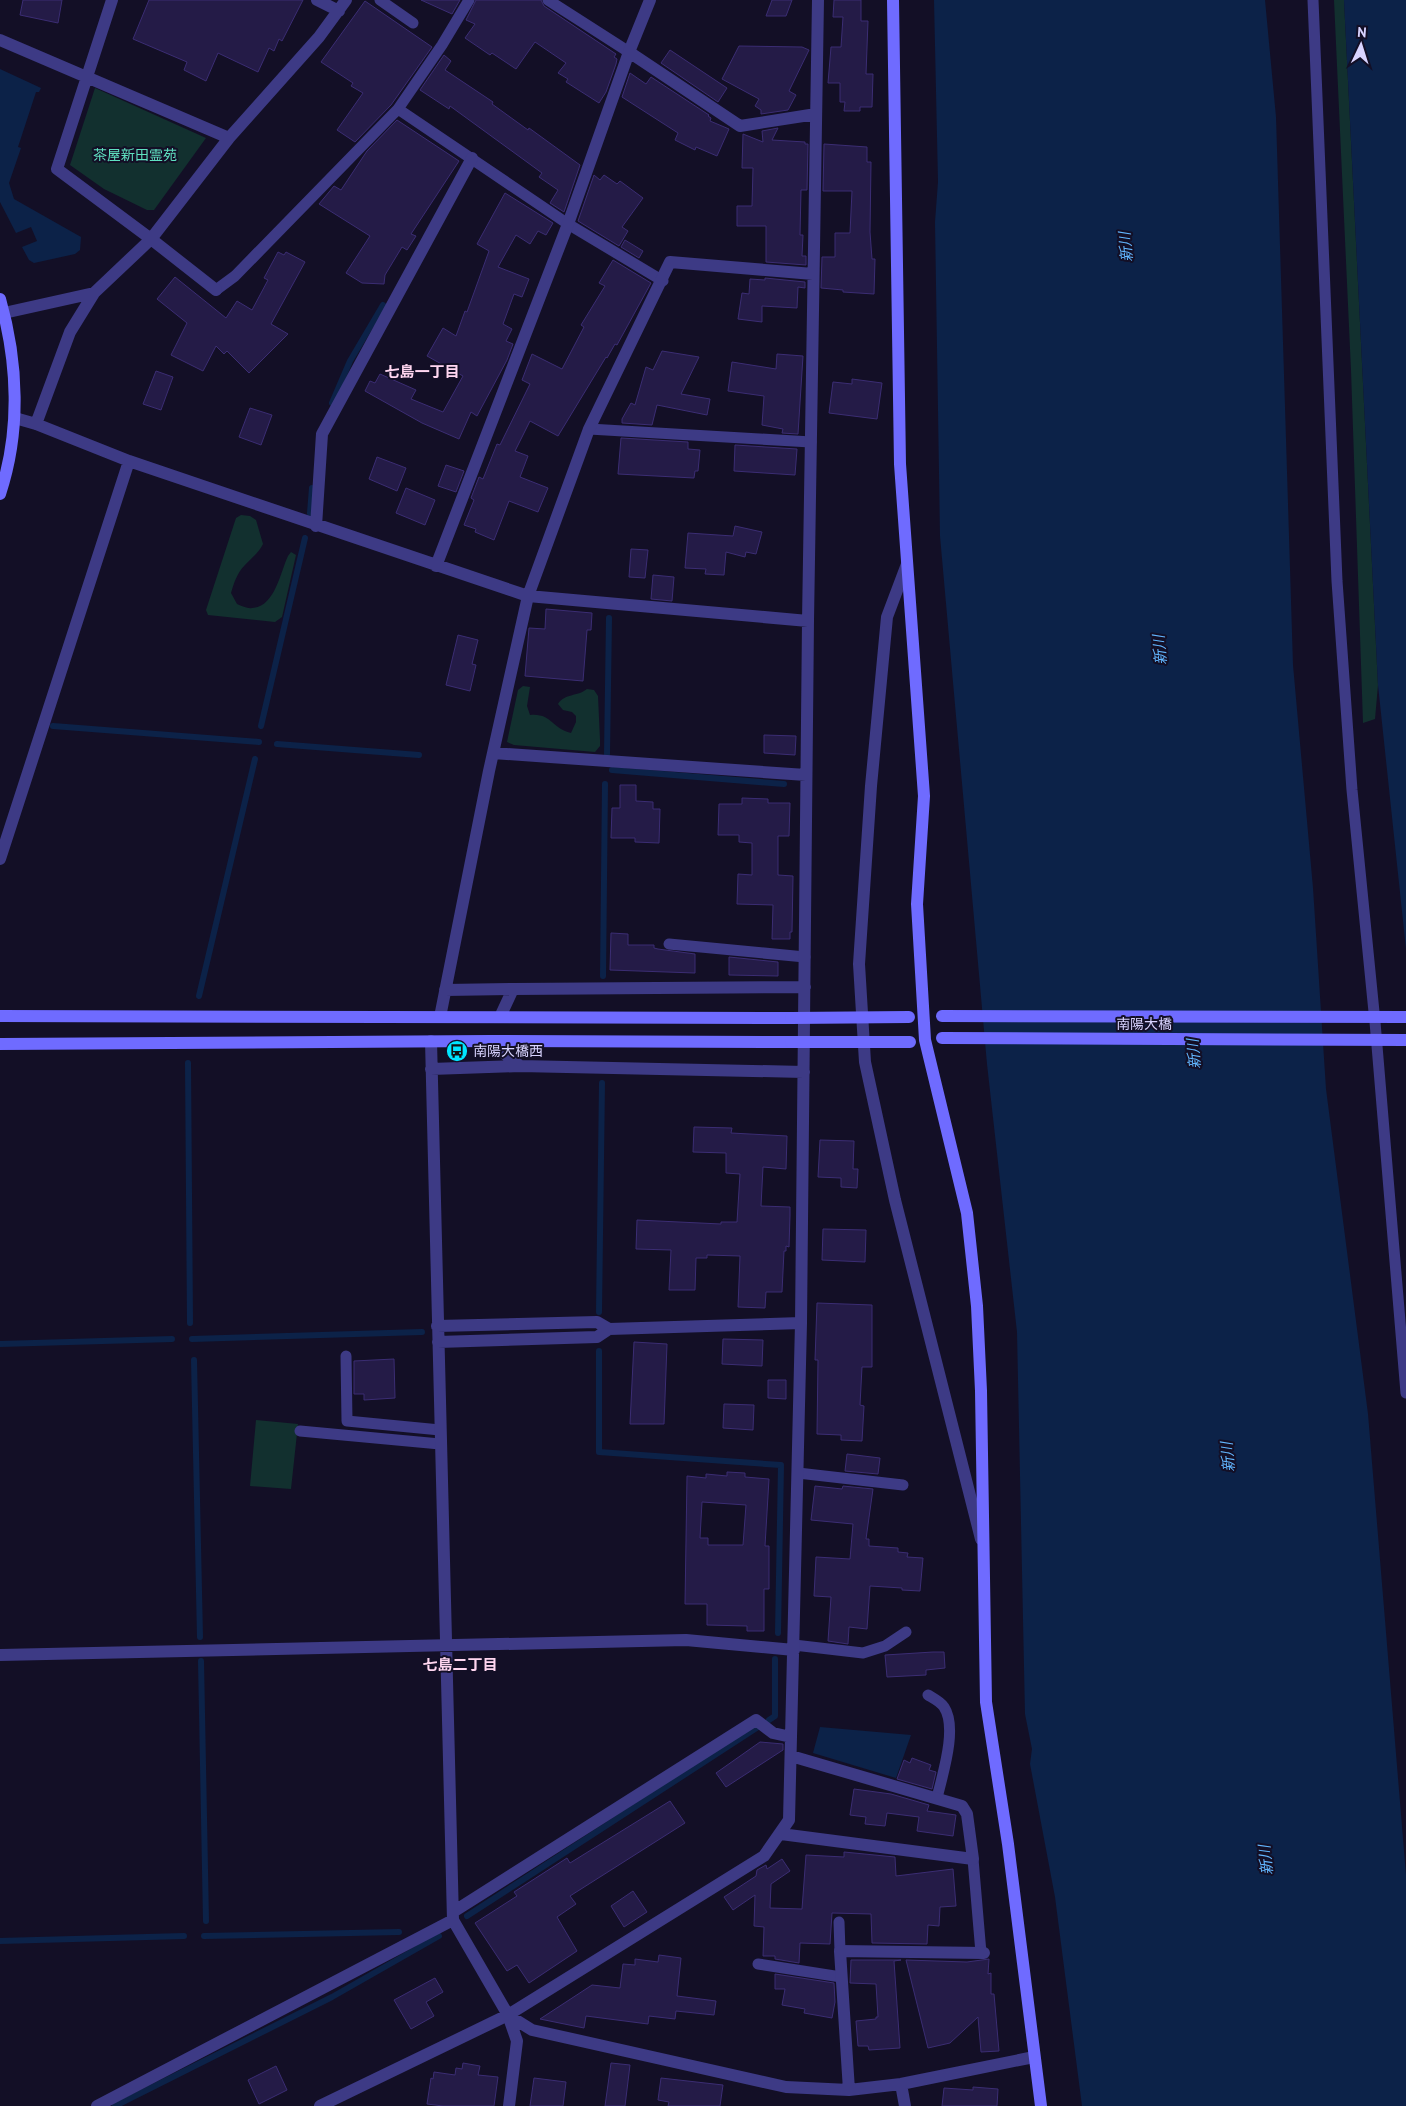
<svg xmlns="http://www.w3.org/2000/svg" width="1406" height="2106" font-family="'PT Sans','Noto Sans JP',sans-serif">
<style>
.green{fill:#12302f}
.water{fill:#0c2248}
.lines{fill:none;stroke-linecap:round;stroke-linejoin:round}
.stream{stroke:#0c2248;stroke-width:6}
.building{fill:#241b47;stroke:#3b2d73;fill-rule:evenodd}
.lane{stroke:#3d3a85;stroke-width:11}
.street{stroke:#3d3a85;stroke-width:12}
.secondary{stroke:#6f6bff;stroke-width:12}
.secondary-bridge{stroke:#6f6bff;stroke-width:12}
.labels{text-anchor:middle;stroke-width:4;stroke-linejoin:round;paint-order:stroke}
.park-label{font-size:14px;fill:#5fe0c0;stroke:#130f26}
.street-label{font-size:14px;fill:#d9d4ff;stroke:#130f26}
.poi-label{font-size:14px;fill:#d9d4ff;stroke:#130f26;text-anchor:start}
.water-label{font-size:15px;font-style:italic;fill:#62b6ff;stroke:#130f26}
.neighbourhood-label{font-size:15px;font-weight:bold;fill:#ffd6f0;stroke:#130f26}
</style>
<rect width="100%" height="100%" fill="#130f26"/>
<path class="green" d="M1334,0H1344L1378,685L1375,719L1363,723L1351,370Z
M95,88L206,138L154,210H147L104,189L70,165Z
M241,515L250,516L256,520L263,544C258,554 252,557 245,565C237,573 234,583 231,593L237,604C242,606 248,609 252,608C275,607 280,573 288,556L291,552L296,555L282,617L275,622L208,615L206,610L236,518Z
M523,686L530,687L527,706L530,715C552,713 552,729 571,733L576,722V716L572,712L563,710L558,704C565,693 577,697 587,689L594,690L598,696L600,740V746L595,752L514,745L507,742L518,690Z
M256,1420L298,1424L291,1489L250,1486Z"/>
<path class="water" d="M934,0H1265L1276,117L1293,665L1313,888L1326,1089L1368,1414L1406,1875V2106H1082L1055,1897L1030,1764L1032,1749L1025,1714L1017,1332L987,1064L940,536L935,222L938,182Z
M1344,0H1406V949L1378,685Z
M0,69L41,88L39,92H36L18,147L21,148L9,183L14,199L81,237L80,250L75,254L34,263L29,260L22,247L37,241L31,227L16,233L0,202Z
M820,1727L911,1735L896,1778L813,1753Z"/>
<g class="lines">
<path class="stream" d="M332,403L350,361L383,305
M310,513L312,488
M53,726L259,742
M261,726L305,538
M277,744L419,755
M607,754L609,618
M612,770L784,784
M603,976L605,784
M199,996L255,759
M188,1063L190,1323
M599,1312L602,1083
M192,1339L422,1332
M0,1344L172,1339
M599,1351V1452L781,1465L778,1633
M194,1360L200,1637
M201,1661L206,1921
M769,1720L775,1716V1659
M467,1916L758,1727
M204,1936L399,1932
M0,1941L184,1936
M115,2106L332,1997L439,1936"/>
</g>
<path class="building" d="M23,0H62L58,23L20,15Z
M149,0H303L282,41L279,39L274,51L269,48L258,72L218,53L206,81L184,70L187,62L133,39Z
M421,0H460L452,14Z
M476,0H541L544,6L616,54L614,57L617,59L616,64L606,92L599,103L566,82L568,79L558,73L566,63L535,42L516,69L492,53L490,55L465,38L475,24L466,20Z
M772,0H792L786,16H766Z
M834,0H861V21H868L866,74H873L872,107H860V111H844L845,102H840V83H828L831,47H841L843,17H833Z
M365,1L432,47L391,105L355,142L337,130L363,93L351,86L353,83L321,62Z
M739,46L802,47L809,50L789,91L796,95L788,110L761,114V110L755,106L759,99L722,79Z
M670,50L727,88L718,102L661,63Z
M444,55L451,61L445,70L493,102L492,104L528,130L529,128L580,165L564,212L550,203L558,190L539,177L542,173L450,106L449,109L420,90Z
M630,73L646,84L651,77L709,115L708,116L711,118L710,121L729,129L717,156L696,147L695,150L675,140L678,133L622,97Z
M397,120L459,161L411,234L416,236L407,250L402,247L385,275L384,284L362,283L346,273L370,236L319,204L334,186L341,190L367,151Z
M778,128L772,140L805,142V144H808L807,190H801L800,235H803L802,256H806V265L766,262V226H737V206H752L753,168H742L743,134L763,142L762,131Z
M824,144L867,147V162H871L870,232L872,259H875L874,294L843,292V290L821,288L822,257H835V233H850L852,191H823Z
M594,175L600,180L604,175L617,184L620,181L643,198L622,227L628,231L619,246L578,221Z
M505,193L553,223L546,235L538,231L530,244L516,235L498,267L529,279L522,297L514,294L503,324L512,329L506,341L513,344L507,360L477,416L471,412L459,439L422,423L365,391L370,381L375,383L380,374L416,390L411,399L443,412L463,376L427,356L443,328L456,336L465,311L467,312L489,251L477,244Z
M625,240L643,251L639,258L621,247Z
M278,252L284,255L286,252L305,262L271,324L288,334L249,373L227,351L224,354L216,346L203,371L171,355L187,323L157,299L175,277L226,318L237,301L252,310L268,280L264,278Z
M613,260L651,283L617,345L615,344L607,358L606,357L558,436L530,421L515,451L528,456L520,477L548,488L538,512L509,501L494,540L475,532L476,529L464,525L474,500L471,498L479,477L483,479L497,444L500,445L530,384L522,380L532,354L562,369L584,327L581,325L605,286L599,283Z
M765,278L805,282V288L798,287L797,308L762,306V322L738,319L742,293L749,294L750,279L765,280Z
M662,351L699,357L681,394L710,399L707,415L657,405L652,425L622,423V419L631,403L635,405L646,367L653,370Z
M777,354L803,356L798,434L782,433L783,429L762,425L764,396L728,391L732,362L776,369Z
M156,371L173,377L161,410L143,404Z
M852,379L882,383L877,419L829,413L833,382L852,384Z
M250,408L272,415L261,445L239,437Z
M621,438L688,442V449L700,450L698,471H695L694,478L618,474Z
M735,445L797,449L795,475L734,471Z
M377,457L406,468L397,491L369,479Z
M446,465L464,471L456,492L438,486Z
M406,488L435,500L425,525L396,513Z
M735,526L762,532L756,554L746,552L745,557L726,552L724,575L705,574L706,569L685,568L688,533L733,536Z
M631,549L648,550L645,578L629,577Z
M653,575L674,577L672,601L651,599Z
M546,609L592,613L591,630H587L583,681L525,676L529,628L545,629Z
M458,635L478,640L472,664L476,665L470,691L446,685Z
M764,735L796,736L795,755L764,753Z
M620,785H636V801L653,802V809H660L659,843L635,842V838H611L612,808H620Z
M742,798L768,799V803H790L789,836H778V875L793,876L792,932H790V939H772L773,905L737,904L738,874L752,875V843L739,842V835H718L719,804H742Z
M611,933L628,934V945H654V948L658,949L695,954V973L610,970Z
M729,957L778,962V976L729,975Z
M694,1127L732,1128L731,1133L787,1136L786,1169L763,1167L761,1206L790,1207V1215L789,1247L786,1246V1251H784L782,1292H766L765,1308L738,1307L740,1256L707,1255V1258H696L695,1290H669L671,1250L636,1249L637,1220L721,1224V1222H737L740,1174L726,1173V1153L693,1152Z
M820,1140L854,1141L853,1169H858L857,1188L841,1187V1178L818,1177Z
M823,1229L866,1230L865,1262L822,1260Z
M817,1303L872,1305V1367H862L860,1405L864,1406L862,1441L841,1440V1435L817,1434L818,1360H815Z
M723,1339L763,1340L762,1366L722,1364Z
M634,1342L667,1344L664,1424H630Z
M394,1359L395,1398L364,1400V1394H354V1361Z
M768,1380H786V1399L768,1398Z
M724,1404L754,1405L753,1430L723,1428Z
M847,1454L880,1458L878,1474L845,1471Z
M727,1472L745,1473V1477L769,1479L765,1546H769V1589H764V1631H747V1626L707,1625V1604H685L687,1476L706,1478V1474L727,1476ZM702,1502L746,1505L743,1545H708V1538H700Z
M815,1486L842,1489L843,1486L873,1489L866,1539H869V1546L898,1548V1552L908,1553L907,1557L923,1558L920,1591L902,1590V1588L870,1586L867,1629L849,1627L848,1644L828,1641L831,1597L814,1596L816,1557L850,1559L853,1524L811,1520Z
M933,1652H944L945,1668L926,1670V1675L887,1677L885,1655Z
M760,1742L783,1744V1750L726,1787L716,1773Z
M912,1758L931,1765L929,1770L936,1772L932,1789L897,1779L904,1760L910,1763Z
M854,1789L891,1794L929,1805L927,1811L956,1815L953,1836L917,1831L919,1817L887,1813L885,1826L865,1824L866,1817L850,1815Z
M670,1801L685,1823L570,1896L576,1904L557,1917L577,1951L529,1983L517,1965L507,1971L475,1923L517,1896L514,1892L567,1858L570,1863Z
M844,1852L895,1857L896,1876L953,1869L956,1906L940,1907L939,1926L928,1925L927,1944L872,1943L871,1914L832,1913L830,1944L800,1943L799,1963L775,1959V1956H763L764,1927L754,1926L755,1895L733,1910L724,1897L756,1876L757,1870L766,1865L767,1869L782,1859L790,1871L771,1884L770,1908L802,1909L806,1855L844,1857Z
M633,1891L647,1912L624,1927L611,1906Z
M659,1955L681,1958L677,1996L716,2001L714,2015L676,2011L675,2019L649,2016L648,2024L586,2016L584,2028L540,2019L592,1985L620,1988L623,1964L635,1965V1959L658,1962Z
M989,1959L988,1974L991,1973V1994H994L999,2051L981,2052L978,2017L950,2043L928,2048L906,1960L967,1962Z
M851,1960H901L894,1961L900,2048L869,2050L868,2046H858L856,2021L876,2019V2017H878L876,1984L850,1983Z
M775,1974L834,1983L835,2002L832,2018L804,2013L805,2009L782,2005L785,1989H775Z
M435,1978L443,1992L426,2002L434,2016L411,2029L394,2000Z
M463,2063L480,2066L478,2075L498,2077L494,2106H443L427,2104L431,2078L433,2079L434,2072L455,2075L456,2068L462,2069Z
M611,2063L630,2065L625,2106H605Z
M276,2066L287,2090L259,2104L248,2080Z
M534,2078L566,2082L563,2106H530Z
M661,2078L723,2085L720,2106H668L669,2102L658,2100Z
M973,2087L998,2089L997,2106H942L944,2088L973,2090Z"/>
<g class="lines">
<path class="lane" d="M380,0L413,23
M548,0L629,52
M1313,0L1337,581L1352,790L1375,1022L1406,1393
M398,109L568,224L663,281
M216,290L235,276L398,109L442,45L469,0
M589,429L811,442
M669,944L805,957
M346,1356L347,1421L440,1430
M300,1431L440,1444
M798,1473L903,1485
M794,1645L863,1653L885,1646L906,1632
M928,1695C933,1698 941,1702 944,1707C958,1728 942,1776 937,1798
M973,1859L981,1953
M839,1922L840,1951
M758,1964L841,1977"/>
<path class="street" d="M317,0L339,11
M0,40L229,138
M629,52L740,126L816,114
M216,290L151,239L229,138L319,37L346,0
M4,313L94,293
M15,418L36,424L129,461L528,596L808,621L818,0
M36,424L70,332L94,293L151,239L57,169L112,0
M316,526L322,434L472,158
M907,564L887,617L871,786L859,964L865,1062L895,1200L981,1539
M436,566L568,224L629,52L650,0
M493,753L806,775
M0,859L129,461
M445,990L513,989
M440,1017L489,771L528,596L589,429L670,262L813,274
M500,1017L513,989L805,987
M431,1041L453,1920L508,2015L517,2041L509,2106
M489,1041L520,1066L804,1072
M431,1069L520,1066
M437,1326L597,1322L609,1329L801,1323
M438,1342L597,1337L609,1329
M0,1655L686,1640L794,1650
M781,1834L973,1859L967,1814L962,1806L791,1756
M453,1912L756,1720L773,1733L791,1737
M508,2015L532,2030L786,2087L849,2090L901,2084L1034,2057
M901,2084L905,2106
M849,2090L840,1951L984,1953
M97,2106L453,1920
M320,2106L508,2015L764,1856L789,1820L801,1323L808,621"/>
<path class="secondary" d="M893,0L900,464L924,796L917,904L925,1040L967,1213L977,1306L981,1391L986,1702L1008,1844L1041,2106
M0,299C18,362 21,431 0,494
M0,1016L791,1018
M0,1044L489,1041L791,1042"/>
<path class="secondary-bridge" d="M942,1016L1406,1017
M791,1018L909,1017
M942,1038L1406,1040
M791,1042H910"/>
</g>
<defs>
<g id="bus-disc" transform="scale(1.125)"><circle r="9.5" fill="#00e5ff" stroke="#130f26"/><path d="M-5-6H5V4H4V6H2V4H-2V6H-4V4H-5ZM-3.5-4V0h7V-4ZM-3.5 1.2v1.5H-2V1.2ZM2 1.2v1.5H3.5V1.2Z" fill="#111"/></g>
</defs>
<g fill-rule="evenodd">
<use href="#bus-disc" x="457" y="1051"/>
</g>
<g class="labels">
<g class="park-label">
<text x="135" y="160">茶屋新田霊苑</text>
</g>
<g class="street-label">
<text x="1144" y="1029">南陽大橋</text>
</g>
<g class="poi-label">
<text x="473" y="1056">南陽大橋西</text>
</g>
<g class="water-label">
<text transform="translate(1126 247) rotate(-95)" y="5">新川</text>
<text transform="translate(1160 650) rotate(-95)" y="5">新川</text>
<text transform="translate(1194 1054) rotate(-95)" y="5">新川</text>
<text transform="translate(1228 1457) rotate(-95)" y="5">新川</text>
<text transform="translate(1266 1860) rotate(-96)" y="5">新川</text>
</g>
<g class="neighbourhood-label">
<text x="422" y="377">七島一丁目</text>
<text x="460" y="1670">七島二丁目</text>
</g>
</g>
<g transform="translate(1361 45) rotate(4)" stroke="#130f26" stroke-width="4" paint-order="stroke">
<path d="M0-4L9 19L0 12L-9 19Z" fill="#d9d4ff"/>
<text y="-8" font-size="14" font-weight="bold" text-anchor="middle" fill="#d9d4ff">N</text>
</g>
</svg>
